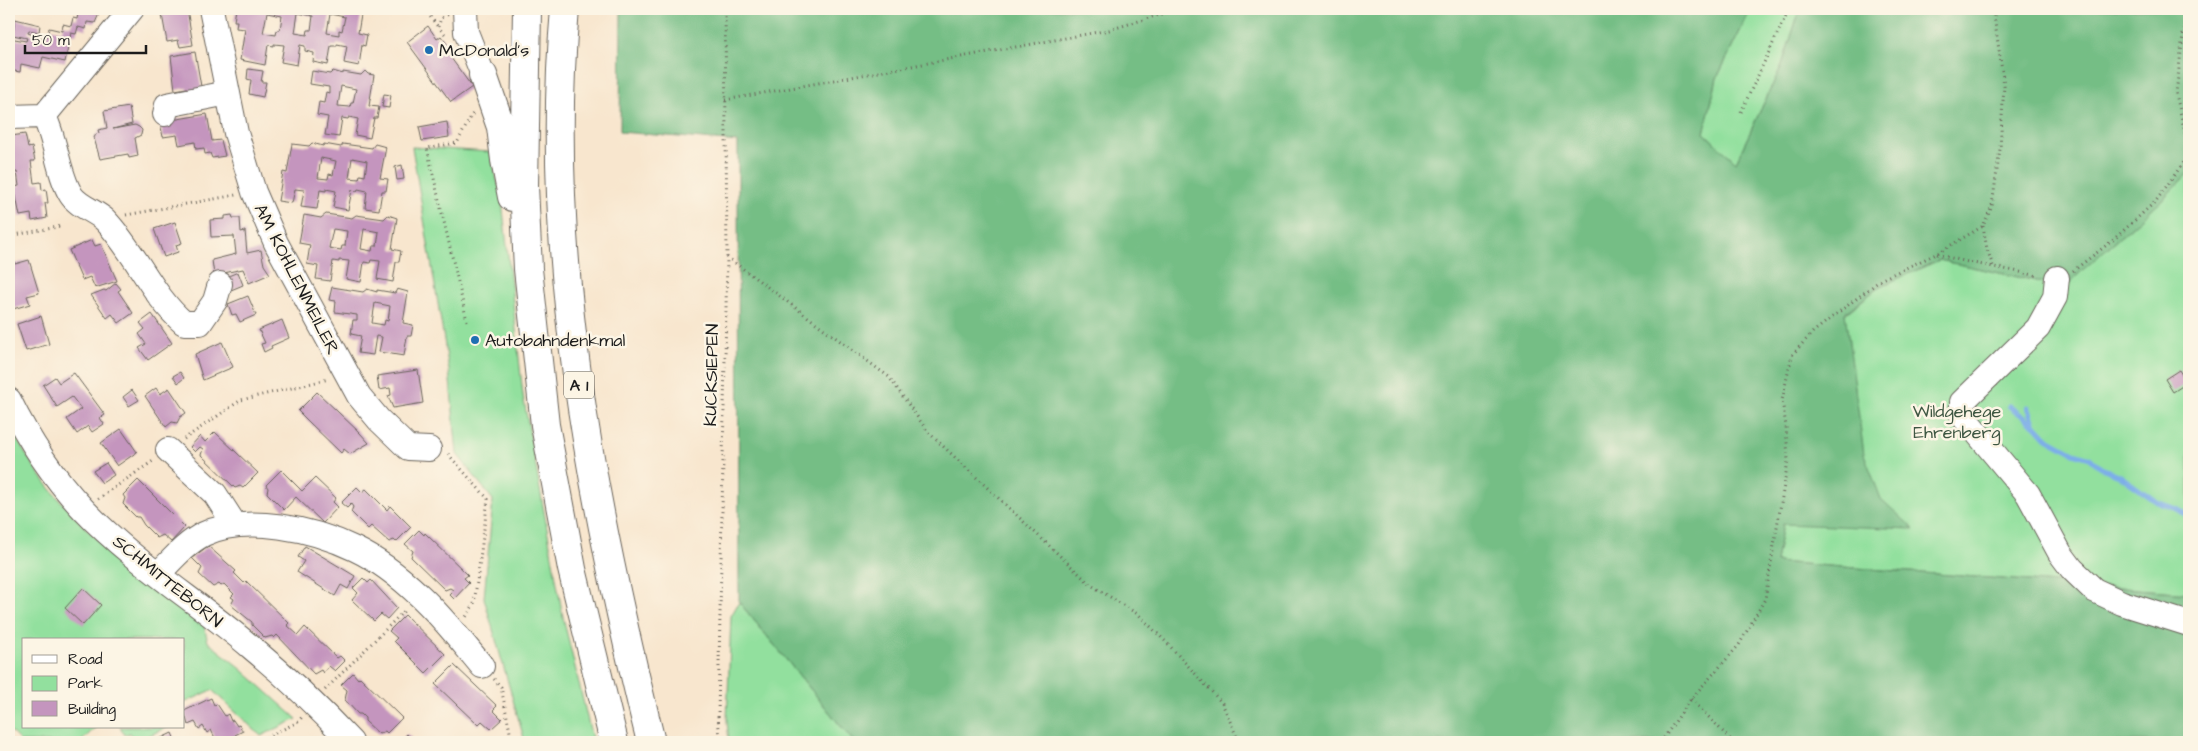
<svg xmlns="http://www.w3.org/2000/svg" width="2198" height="751" font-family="'Architects Daughter',sans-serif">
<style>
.green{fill:#92e09e;stroke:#577e5d}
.forest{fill:#75be85;stroke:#486d50}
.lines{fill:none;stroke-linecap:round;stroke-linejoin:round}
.stream{stroke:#7daee8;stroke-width:5}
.building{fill:#c495be;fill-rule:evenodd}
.minor-casing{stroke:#69635a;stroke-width:26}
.highway-casing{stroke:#69635a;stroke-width:30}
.path{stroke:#69635a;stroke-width:3;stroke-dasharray:1 4;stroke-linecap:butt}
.minor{stroke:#fff;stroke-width:24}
.highway{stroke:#fff;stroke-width:28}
.poi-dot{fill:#1f6fb2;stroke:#fcf5e5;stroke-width:2}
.labels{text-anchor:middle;stroke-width:5;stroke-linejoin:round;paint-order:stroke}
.shield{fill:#fcf5e5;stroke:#5f5d58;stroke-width:1}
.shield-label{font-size:16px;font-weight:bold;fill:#1c1c1c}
.poi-label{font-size:18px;fill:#1c1c1c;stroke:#fcf5e5;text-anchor:start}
.street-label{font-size:18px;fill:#1c1c1c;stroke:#fcf5e5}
.park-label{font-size:18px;fill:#3f5743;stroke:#fcf5e5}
</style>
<rect width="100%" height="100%" fill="#fcf5e5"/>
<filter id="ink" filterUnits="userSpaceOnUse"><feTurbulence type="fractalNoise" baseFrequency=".02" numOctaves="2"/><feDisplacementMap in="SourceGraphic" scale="10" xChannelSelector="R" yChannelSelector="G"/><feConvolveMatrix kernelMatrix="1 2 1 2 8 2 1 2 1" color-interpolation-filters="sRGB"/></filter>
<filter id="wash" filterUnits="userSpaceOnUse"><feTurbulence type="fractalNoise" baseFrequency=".0096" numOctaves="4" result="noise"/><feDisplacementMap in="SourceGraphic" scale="20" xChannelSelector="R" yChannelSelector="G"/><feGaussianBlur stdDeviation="1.12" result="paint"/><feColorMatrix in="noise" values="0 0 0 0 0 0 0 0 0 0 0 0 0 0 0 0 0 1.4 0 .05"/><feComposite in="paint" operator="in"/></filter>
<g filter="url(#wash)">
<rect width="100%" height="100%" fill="#f8e6ce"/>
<path class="green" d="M1751,9H1800L1782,65L1736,162L1704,133L1717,78Z
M412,147L490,152L502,200L523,395L563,617L593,742H525L484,598L493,500L457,454L449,370Z
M2189,172V593L1776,562L1792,471L1845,314L1879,287L1939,260L2065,287C2105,247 2151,214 2189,172Z
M9,425C55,514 127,567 204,626L208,642L239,667L297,719L261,736L212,690L184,703V640H24V727H96L81,742H21L9,730Z
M739,602L854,742H729L727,721L731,616Z
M120,727H167L136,742H134L130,733L124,735Z"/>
<path class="forest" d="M621,9H1751L1717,78L1704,133L1736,162L1782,65L1800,9H2189V172C2151,214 2105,247 2065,287L1939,260L1879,287L1845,313L1864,454L1881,499L1914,529L1783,524L1776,562L2189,593V742H854L739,602L738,142L620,132Z"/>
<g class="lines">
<path class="stream" d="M2009,406L2036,426L2047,438L2074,453L2090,458L2101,468L2119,475L2157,502L2179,510L2189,517
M2028,407L2035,425"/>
</g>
<g id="blocks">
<path class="building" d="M79,9H101L95,23L87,22L86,29L78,27L76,34L71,33L65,62L43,57L40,68L21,64L20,72L9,70V38L26,41L27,38L13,35L15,19L40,25L39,32L29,30L28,33L43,39V37H47L49,28L62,31L63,24L71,26L73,18L77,19Z
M161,9H187L193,45L180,47L178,40L167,42Z
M236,9H362L358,33L367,35L365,46L362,45L359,66L344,63L347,46L337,44V46H331L328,65L313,62L314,53L305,51V46L300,45L297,65L281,62L284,45L274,44V46L268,45L265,65L240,60L245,29L236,28L237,21H234ZM267,13L282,16L280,30H277L276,35L263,33ZM298,13L313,16L311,30H308L307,35L295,33ZM330,14L345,17L342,31L339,30V35L327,33Z
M428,26L437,39L441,36L447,44L443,47L472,87L451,102L407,42Z
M195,52L202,92L188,95L187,88L175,90L171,56Z
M248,69L263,71L261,82H266L263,97L249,94L251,80L247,79Z
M312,71L330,74L333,71L343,74V72L361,75L365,71L368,74L374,75L369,106L379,107L377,118H374L370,138L355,135L358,119L349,117L348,119L342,118L339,137L325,135L328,117L317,115L319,102L324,103L326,92L329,93V87L310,84ZM341,86L356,89L353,103H351L350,107L338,106Z
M384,94L391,95L389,108L382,107Z
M129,107L132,124L113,129L135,125L139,127L142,130L141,135L135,138L138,156L129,158L128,154L100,159L94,138L96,134L99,133L98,130L107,128L104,111Z
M207,114L212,141L221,140L225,156L212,158L210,153L205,154L204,148L196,149L195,142L179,145L177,135L163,137L160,122Z
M447,122L449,137L422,141L419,127Z
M25,134L28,148L32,147L35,161H31L34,183L41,182L42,190L46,189L48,203H45L47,218L32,221L31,214L20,216L14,187L19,186L17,172L9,173V144L12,143L11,136Z
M312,143L323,146L324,144L341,147L343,144L372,148L375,144L386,147L380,178L388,179L386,191H382L379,210L365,208L367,191L358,189L357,191L352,190L348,210L333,207L336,191L326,189V191L320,190L317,209L301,207L304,190L295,189L292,203L278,201L283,172L287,173L292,144L309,146ZM321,158L336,161L333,175L329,174L328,179L318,178ZM352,158L367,161L365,176L360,175L359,179L349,178Z
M402,165L404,179L397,180L395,167Z
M326,214L352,218L356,215L384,219L388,215L397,218L392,249L401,251L399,262H396L393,282L377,279L380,261L371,260L370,263L364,262L361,282L346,279L349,261L339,260V262L333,261L330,281L316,279L318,266L307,264L310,245L299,243L304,215L321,218ZM333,229L347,231L345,246H342L341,250L329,248ZM364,229L379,232L377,246H373L372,251L361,249Z
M232,215L233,218H240L241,232L245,231L247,253L261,250L264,265L270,274L249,283L243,269L214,275L212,260L236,254L234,236L211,237L210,220L225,219V216Z
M175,222L182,243L176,245L178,252L164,257L154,229Z
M92,240L95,246L101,244L117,281L95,288L90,277L82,280L69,250Z
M13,257L15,264L29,260L39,293L27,296L30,304L13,309L9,293V259Z
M238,272L243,285L231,290L226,277Z
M116,283L121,289L118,291L133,313L119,323L112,314L107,318L91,295L104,290L106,291Z
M332,287L363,292L367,289L377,292V290L395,293L397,289L408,292L403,323L413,325L411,336H407L404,356L379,352L382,337L376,336L373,355L358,353L361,336L351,334L353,320H357V315L335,312L336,301L329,300ZM375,303L390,306L388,321L385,320L384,325L372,323Z
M248,296L256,315L240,322L236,314L232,315L228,304Z
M152,314L172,343L148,360L139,348L146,344L139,334L145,329L140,323Z
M41,316L49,344L26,351L17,324Z
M282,320L289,338L271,346L272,348L264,352L261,344L265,343L259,330Z
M222,342L233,367L203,380L195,354Z
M418,370L423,403L393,408L388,396L391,395L390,388L379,390L377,376Z
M2179,370L2187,383L2173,392L2165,379Z
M180,372L184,378L178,383L173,376Z
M74,373L105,415L100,418L104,424L92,432L88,426L77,434L67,419L81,409L72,397L57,407L43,385L55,377L59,383Z
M156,388L160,394L169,388L186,413L180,417L177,423L172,422L166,427L145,396Z
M132,390L139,400L129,406L123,397Z
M317,392L360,433L369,443L350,454L344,449L341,453L309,422L298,411Z
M121,429L137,452L117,466L101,443Z
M215,432L258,473L243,488L240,486L235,488L201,455L203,449L200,447L195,452L190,447L200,436L205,442Z
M106,463L114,475L102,483L93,471Z
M281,470L302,491L315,478L336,498L333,502L338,507L323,523L296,497L284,510L267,493L268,488L266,485Z
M138,480L185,527L171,542L163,535L157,538L144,525L139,517H136L123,504L125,498L123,495Z
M357,487L362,492L366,489L387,510L390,506L411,527L396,542L394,540L389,542L371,526L368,529L351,512L353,507L351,504L347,508L341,503Z
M419,530L424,535L425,533L468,575L464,578L469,583L454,599L449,594L453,590L450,588L445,590L411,557L413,551L405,544Z
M208,546L236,571L234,573L244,583L246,581L289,623L287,625L298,635L305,627L337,658L340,656L345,661L335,671L329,666L323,673L321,670L314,674L277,635L274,638L272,636L265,638L252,625V622L231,605L234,599L231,597L234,594L224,584L221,586L219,584L213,587L199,574L202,568L192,558Z
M305,546L355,576L348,589L341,585L335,596L297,572L304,561L298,557Z
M363,578L368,583L371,580L397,608L387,619L381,614L374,621L352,600L358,593L353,588Z
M83,588L101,605L83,625L65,608Z
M405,615L445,654L426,673L394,641L397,638L389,631Z
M454,665L497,706L493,710L502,719L491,729L482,721L478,725L435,684Z
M353,673L358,679L360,677L402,718L387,733L385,731L379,734L365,721V718L361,714H358L345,700L347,690L341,685Z
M211,698L214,705L217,704L225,716L228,714L231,721L233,720L237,726L239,725L243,731L235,735L238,742H217L211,730L207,733L203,726L199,729L195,722L188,725L184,711Z
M172,733L175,740L178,739L179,742H153Z
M407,734L415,742H399Z"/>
</g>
</g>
<g filter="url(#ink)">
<use href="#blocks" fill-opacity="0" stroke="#69635a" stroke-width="1"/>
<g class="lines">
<g class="minor-casing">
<path id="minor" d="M211,9L236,133L254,192L276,243L359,396L379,420L408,448L429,449
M465,9L466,32L483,75
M165,114L167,105L228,93
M44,116L132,9
M9,117L44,116C56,140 58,174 71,195C78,206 95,211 105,220C135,251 152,296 184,323H200L215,301L220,284
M2057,278L2055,297L2038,328L1962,402V415L2028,494L2060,553L2072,569L2094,590L2122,603L2189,624
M9,400C28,439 53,477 83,509C133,562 197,601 252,648C287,677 320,709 351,742
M168,450L215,494L235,525
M158,574C172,560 186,543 204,534C246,514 314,529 355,549C378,560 400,577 419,595C442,616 462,642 482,666"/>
</g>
<g class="highway-casing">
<path id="highway" d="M527,9L524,186L528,269L545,425L572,569L614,742
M565,9C543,256 592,503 651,742
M483,75L501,127L505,160L512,197"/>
</g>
<path class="path" d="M424,9L439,28
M2186,9L2176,94L2189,150
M447,15L441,18L438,27L447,36
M725,100L1109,30L1179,9
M1741,112L1789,9
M126,215L236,195
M1983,226L1987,249L1993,266
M9,236L63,226
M1937,254C1970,264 2004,268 2038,276
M727,257L889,377L928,432L1091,585L1139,615L1168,644L1222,703L1239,742
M2073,271L2112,241L2156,201L2189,155
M467,321L427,148L457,143L473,113
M184,439L241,400L329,379
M448,454L488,499L474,604L466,617
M98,499L153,461
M494,679L501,687L512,742
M325,690L406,609
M1691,699L1733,742
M128,736L131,742
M257,742L298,722L302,717
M720,742L718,716L727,257L725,9
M1661,742L1691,699L1739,645L1765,599L1788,461L1786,426L1782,400L1792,355L1813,332L1882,279L1936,254L1983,226L1992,206L2000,149L2004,85L1993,9"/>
<use href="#minor" class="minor"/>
<use href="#highway" class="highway"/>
</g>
</g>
<g class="poi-dot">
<circle cx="429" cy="50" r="5"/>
<circle cx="475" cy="340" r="5"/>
</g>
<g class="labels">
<rect class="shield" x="564" y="371.5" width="30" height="27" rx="4"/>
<g class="shield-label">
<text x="579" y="391">A 1</text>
</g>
<g class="poi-label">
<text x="439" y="56">McDonald's</text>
<text x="485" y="346">Autobahndenkmal</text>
</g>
<g class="street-label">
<text transform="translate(297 279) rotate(63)" y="6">AM KOHLENMEILER</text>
<text transform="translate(711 375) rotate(-89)" y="6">KUCKSIEPEN</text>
<text transform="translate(168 581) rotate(39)" y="6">SCHMITTEBORN</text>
</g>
<g class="park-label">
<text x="1957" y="417">Wildgehege<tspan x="1957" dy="21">Ehrenberg</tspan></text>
</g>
</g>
<rect width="2198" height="751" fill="none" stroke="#fcf5e5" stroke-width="30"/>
<rect x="22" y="638" width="162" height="90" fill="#fcf5e5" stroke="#a29e95"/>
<rect x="32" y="655" width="25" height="8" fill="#ffffff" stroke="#a29e95"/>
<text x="68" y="664" font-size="15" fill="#1c1c1c">Road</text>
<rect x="32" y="676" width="25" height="15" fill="#92e09e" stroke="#a29e95"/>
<text x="68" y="688" font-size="15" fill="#1c1c1c">Park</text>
<rect x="32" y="701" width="25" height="15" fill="#c495be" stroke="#a29e95"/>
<text x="68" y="714" font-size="15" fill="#1c1c1c">Building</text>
<path d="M25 45v8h121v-8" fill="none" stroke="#1c1c1c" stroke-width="2.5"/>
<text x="32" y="45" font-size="15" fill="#1c1c1c" stroke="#fcf5e5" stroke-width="4" paint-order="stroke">50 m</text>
</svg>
